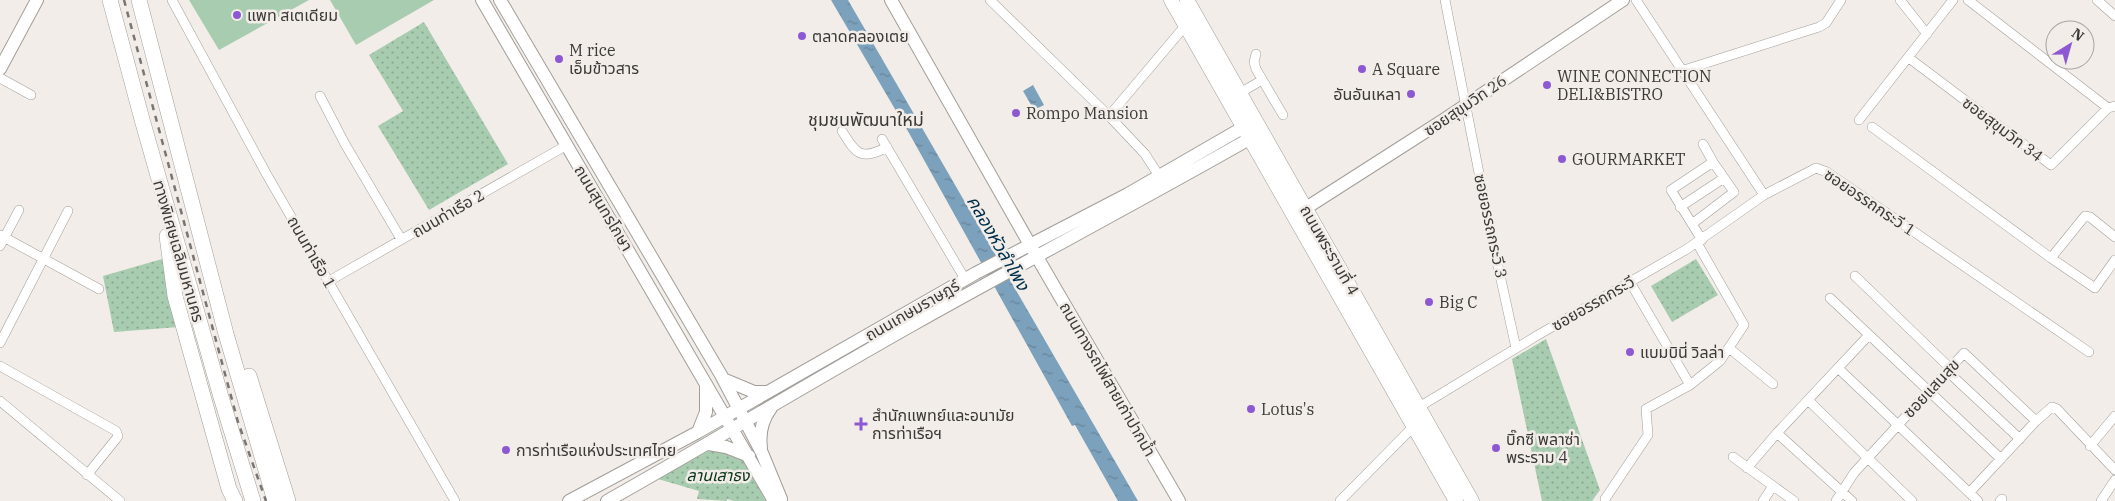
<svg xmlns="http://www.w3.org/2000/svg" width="2115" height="501" font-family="'IBM Plex Serif','Noto Sans Thai',serif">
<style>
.grass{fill:url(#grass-dots)}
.garden{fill:#a8ccaf}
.water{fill:url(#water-ripples)}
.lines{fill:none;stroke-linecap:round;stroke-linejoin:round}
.street-casing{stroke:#a29e99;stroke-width:10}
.secondary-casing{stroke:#a29e99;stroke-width:14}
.primary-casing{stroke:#a29e99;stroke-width:15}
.highway-casing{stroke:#a29e99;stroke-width:16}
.street{stroke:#fff;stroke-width:9}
.secondary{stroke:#fff;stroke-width:12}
.primary{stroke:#fff;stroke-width:14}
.highway{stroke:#fff;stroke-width:15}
.rail{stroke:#787572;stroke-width:2.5;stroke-dasharray:6 6;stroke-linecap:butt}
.poi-dot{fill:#8d59d2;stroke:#f2ede8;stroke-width:2}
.labels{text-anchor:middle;stroke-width:5;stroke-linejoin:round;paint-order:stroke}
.poi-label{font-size:16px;fill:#3b3937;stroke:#f2ede8;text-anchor:start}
.street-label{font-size:16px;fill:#3b3937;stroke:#f2ede8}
.park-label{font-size:16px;font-style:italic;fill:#073316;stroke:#f2ede8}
.neighbourhood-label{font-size:18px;fill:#3b3937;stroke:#f2ede8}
.water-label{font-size:18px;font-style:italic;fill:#002f4b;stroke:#f2ede8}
</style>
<defs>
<pattern id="grass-dots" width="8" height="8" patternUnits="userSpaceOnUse" patternTransform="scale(1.25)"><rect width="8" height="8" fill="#a8ccaf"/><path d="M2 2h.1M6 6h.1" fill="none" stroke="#8aa78f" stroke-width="1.8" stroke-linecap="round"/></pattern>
<pattern id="water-ripples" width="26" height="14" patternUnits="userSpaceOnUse" patternTransform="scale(1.25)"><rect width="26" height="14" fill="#7ca1bc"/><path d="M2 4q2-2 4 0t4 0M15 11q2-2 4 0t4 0" fill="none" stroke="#67849a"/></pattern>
</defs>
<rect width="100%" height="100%" fill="#f2ede8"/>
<path class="grass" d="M424,22L508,164L429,210L378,126L403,111L369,55Z
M162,259L179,327L114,332L103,276Z
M1696,259L1718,295L1672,322L1651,286Z
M1546,339L1600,490L1592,501H1542L1512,359Z
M710,450H719L742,459L766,501H734L727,499V501L697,499L699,491L658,479Z"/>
<path class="garden" d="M189,0H309L219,50Z
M330,0H434L356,45Z"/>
<path class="water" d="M831,0H848L1138,501H1118L1075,425L1072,426L909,133Z
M1033,85L1044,105L1034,110L1023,91Z"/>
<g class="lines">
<g class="street-casing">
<path id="street" d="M172,0L267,175L455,501
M990,0L1109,116L1145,154L1159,176
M1445,0L1491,234L1516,348
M1636,0L1764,195L1816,168L1827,172L2089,352
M1900,0L1927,34
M1968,0L2108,108
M2097,0L2115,16
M1256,54L1254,62L1256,69L1283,115
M1909,58L2051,165L2108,108L2115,106
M1681,71L1819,27L1826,23L1841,0
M0,78L31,95
M1240,93L1262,80
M320,96L345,144L401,239
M1109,116L1185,26
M1859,120L1953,0
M1872,127L2051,258L2085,216L2090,217L2115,237
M842,131C856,154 861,161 887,147
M882,139L965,279
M1703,144L1713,162
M1680,207L1724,178
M1692,224L1734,192L1713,162L1671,190L1702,240
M0,235L99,289
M0,246L19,210
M2051,258L2095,288L2115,260
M1855,276L1950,368
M329,281L567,145
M1630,282L1690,385
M1830,298L2001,459
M0,343L68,211
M1729,348L1773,384
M0,366L116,431L118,436L116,439L87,475
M1839,369L1978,501
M1947,371L2020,439
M0,401L120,501
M1809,401L1912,501
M1419,407L1538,335L1687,249L1764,195
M1777,433L1852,501
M2090,446L2115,416
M1733,457L1794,501
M1747,468L1777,433L1868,336
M1970,492L2036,421L2052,407L2057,409L2115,470
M1605,499L1648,435L1646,409L1690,385L1720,361L1744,325L1697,243
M1340,501L1414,426
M1763,501L1773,486
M1836,501L1854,473L1964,353L2036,421
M2000,501L2002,499
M2101,501L2115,480"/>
</g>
<g class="secondary-casing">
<path id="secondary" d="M482,0L774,501
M500,0L721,375L762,453L781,499
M891,0L1037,257L1179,501
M0,69L37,0
M1306,208L1442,121L1623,0
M723,379L754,392H768
M698,432L706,412V384
M709,444L726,447L749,456
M761,448C759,433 762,420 771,408
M569,501L698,432L976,273L1128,194L1251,123
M607,501C710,443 811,382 914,324C1028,260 1144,199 1258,134"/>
</g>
<g class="primary-casing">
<path id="primary" d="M1171,0L1456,501
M1187,0L1472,501"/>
</g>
<g class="highway-casing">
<path id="highway" d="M110,0L143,123L221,397L253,501
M139,0L226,334L275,501
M167,236L175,296L229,489L235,501
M249,376L288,501"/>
</g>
<use href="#street" class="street"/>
<use href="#secondary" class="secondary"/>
<use href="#primary" class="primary"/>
<use href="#highway" class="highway"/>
<path class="rail" d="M124,0L238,422L266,501"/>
</g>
<g class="poi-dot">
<circle cx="237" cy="15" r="5"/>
<circle cx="802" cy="36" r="5"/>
<circle cx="559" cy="59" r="5"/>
<circle cx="1362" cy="69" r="5"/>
<circle cx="1547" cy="85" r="5"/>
<circle cx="1411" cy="94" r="5"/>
<circle cx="1016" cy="113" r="5"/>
<circle cx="1562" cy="159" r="5"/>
<circle cx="1429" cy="302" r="5"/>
<circle cx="1630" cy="352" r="5"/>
<circle cx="1251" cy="409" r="5"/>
<path d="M858.5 416.5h5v5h5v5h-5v5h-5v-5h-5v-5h5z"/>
<circle cx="1496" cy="448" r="5"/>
<circle cx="506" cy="450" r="5"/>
</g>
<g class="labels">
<g class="poi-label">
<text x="247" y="21">แพท สเตเดียม</text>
<text x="812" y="42">ตลาดคลองเตย</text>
<text x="569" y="56">M rice<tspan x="569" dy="18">เอ็มข้าวสาร</tspan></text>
<text x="1372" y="75">A Square</text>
<text x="1557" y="82">WINE CONNECTION<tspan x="1557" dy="18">DELI&amp;BISTRO</tspan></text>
<text x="1401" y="100" text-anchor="end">อันอันเหลา</text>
<text x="1026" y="119">Rompo Mansion</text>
<text x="1572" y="165">GOURMARKET</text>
<text x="1439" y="308">Big C</text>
<text x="1640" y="358">แบมบินี่ วิลล่า</text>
<text x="1261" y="415">Lotus's</text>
<text x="872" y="421">สำนักแพทย์และอนามัย<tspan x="872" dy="18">การท่าเรือฯ</tspan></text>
<text x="1506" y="445">บิ๊กซี พลาซ่า<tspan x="1506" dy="18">พระราม 4</tspan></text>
<text x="516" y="456">การท่าเรือแห่งประเทศไทย</text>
</g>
<g class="street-label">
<text transform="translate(1465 105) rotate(-34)" y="6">ซอยสุขุมวิท 26</text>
<text transform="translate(2003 129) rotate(37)" y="6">ซอยสุขุมวิท 34</text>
<text transform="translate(1870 202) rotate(34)" y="6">ซอยอรรถกระวี 1</text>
<text transform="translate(604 208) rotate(59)" y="6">ถนนสุนทรโกษา</text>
<text transform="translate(448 213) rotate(-30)" y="6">ถนนท่าเรือ 2</text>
<text transform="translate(1491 226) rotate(78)" y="6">ซอยอรรถกระวี 3</text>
<text transform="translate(1330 250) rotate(60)" y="6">ถนนพระรามที่ 4</text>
<text transform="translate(179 251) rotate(74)" y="6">ทางพิเศษเฉลิมมหานคร</text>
<text transform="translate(312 252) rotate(60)" y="6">ถนนท่าเรือ 1</text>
<text transform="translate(1593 303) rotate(-30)" y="6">ซอยอรรถกระวี</text>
<text transform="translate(912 310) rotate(-30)" y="6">ถนนเกษมราษฎร์</text>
<text transform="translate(1108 379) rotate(60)" y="6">ถนนทางรถไฟสายเก่าปากน้ำ</text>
<text transform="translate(1931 388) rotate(-47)" y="6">ซอยแสนสุข</text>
</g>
<g class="park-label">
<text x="718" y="481">ลานเสาธง</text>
</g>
<g class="neighbourhood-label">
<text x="866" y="126">ชุมชนพัฒนาใหม่</text>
</g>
<g class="water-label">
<text transform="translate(998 243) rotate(60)" y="6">คลองหัวลำโพง</text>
</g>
</g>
<g transform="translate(2070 45) rotate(37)"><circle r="24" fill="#f2ede8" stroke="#a9a5a1"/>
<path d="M0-4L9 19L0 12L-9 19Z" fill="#8d59d2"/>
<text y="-8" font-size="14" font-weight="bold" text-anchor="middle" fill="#3b3937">N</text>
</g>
</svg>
